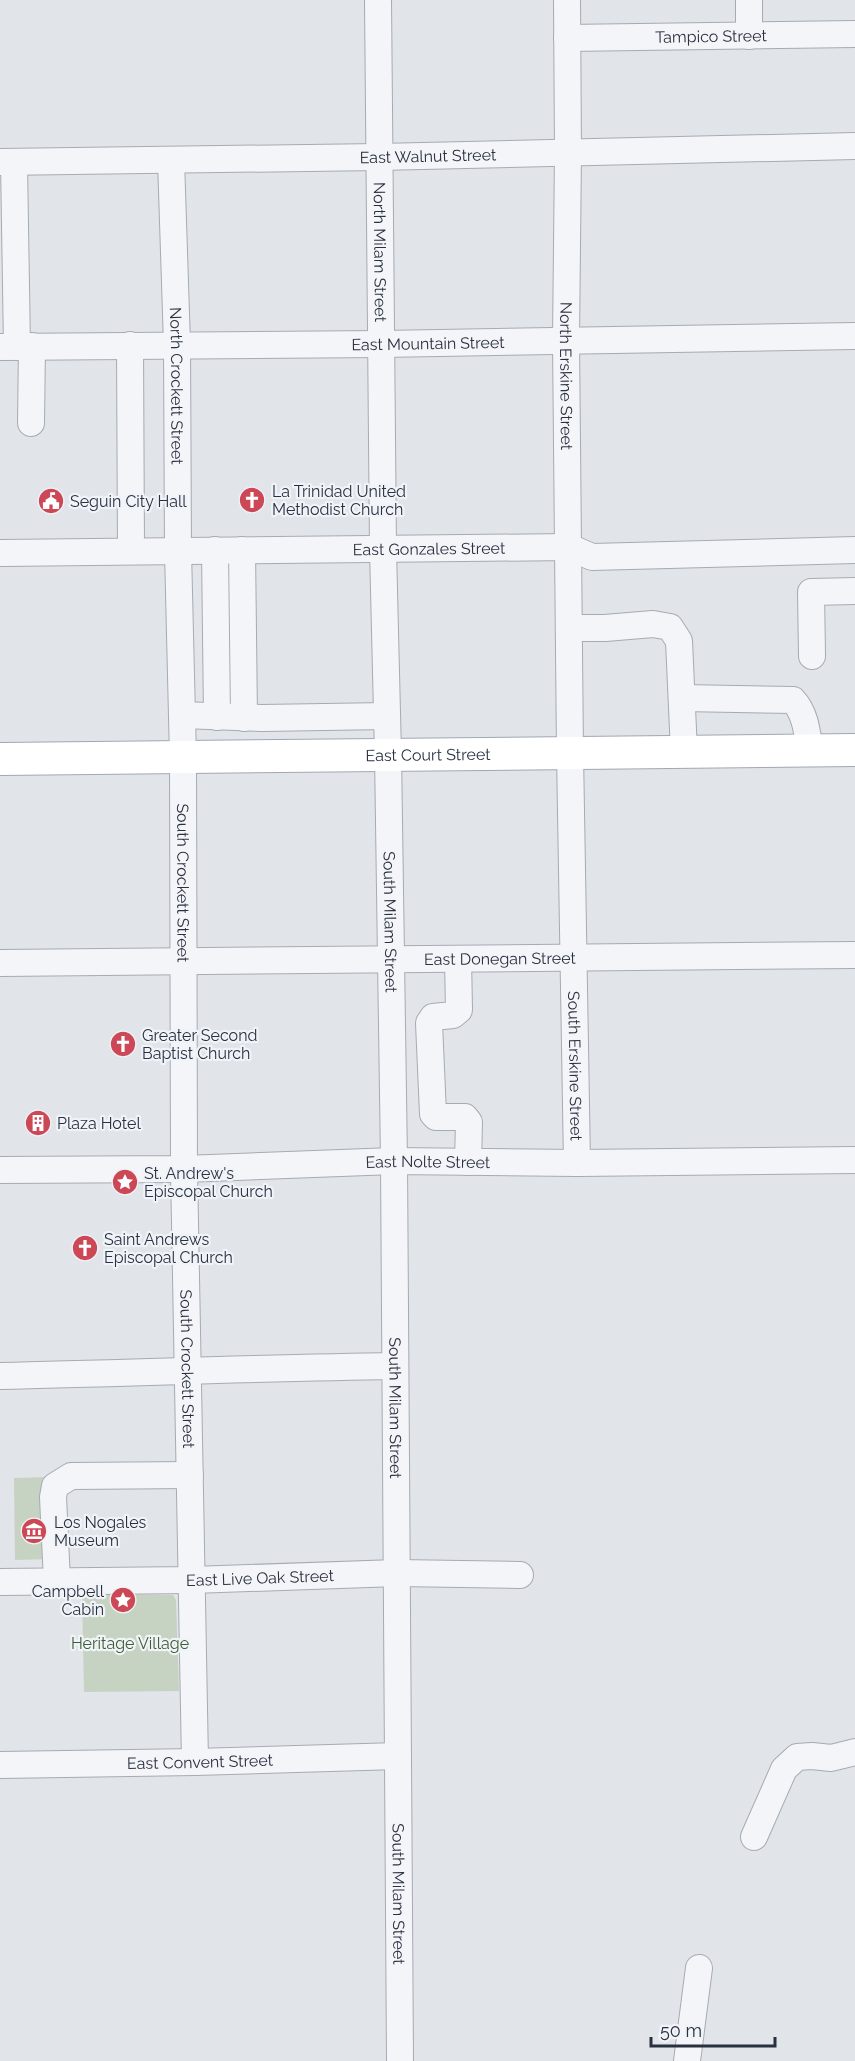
<svg xmlns="http://www.w3.org/2000/svg" width="855" height="2061" font-family="Raleway,sans-serif">
<style>
.green{fill:#c6d3c2}
.lines{fill:none;stroke-linecap:round;stroke-linejoin:round}
.minor-casing{stroke:#a6abb3;stroke-width:28}
.major-casing{stroke:#a0a8b5;stroke-width:34}
.minor{stroke:#f4f5f8;stroke-width:26}
.major{stroke:#fff;stroke-width:32}
.labels{text-anchor:middle;stroke-width:4.5;stroke-linejoin:round;paint-order:stroke}
.street-label{font-size:16px;fill:#293141;stroke:#f0f3f7}
.poi-label{font-size:16px;fill:#293141;stroke:#f0f3f7;text-anchor:start}
.park-label{font-size:16px;fill:#3d5c37;stroke:#f0f3f7}
</style>
<rect width="100%" height="100%" fill="#e1e4e9"/>
<path class="green" d="M50,1477L51,1559L15,1560L14,1478Z
M82,1594L173,1595L176,1600L179,1691L84,1692Z"/>
<g class="lines">
<g class="minor-casing">
<g id="minor">
<path id="s1" d="M378,0L383,549L388,754L394,1161L400,2061"/>
<path id="s2" d="M567,0L568,152L566,340L570,753L577,1163"/>
<path d="M749,0V36"/>
<path id="s3" d="M567,38L855,34"/>
<path id="s4" d="M171,160L177,344L178,551L183,758L184,1169L195,1762"/>
<path id="s5" d="M0,162L379,157L855,146"/>
<path d="M14,162L17,347"/>
<path d="M130,345L131,551"/>
<path id="s6" d="M0,347L382,344L855,336"/>
<path d="M31,423L32,346"/>
<path d="M215,550L217,717"/>
<path d="M242,550L244,718"/>
<path id="s7" d="M0,553L569,547L592,557L855,550"/>
<path d="M570,628H605L653,624L670,627L679,641L684,752"/>
<path d="M812,656L811,592L855,591"/>
<path d="M682,698L793,700C806,714 807,733 810,751"/>
<path d="M182,715L262,718L387,716"/>
<path d="M458,959L459,1010L453,1015L433,1017L429,1023L433,1114L436,1117H465L469,1122L468,1162"/>
<path id="s8" d="M0,963L855,955"/>
<path id="s9" d="M0,1170L184,1169L394,1161L577,1163L855,1160"/>
<path d="M0,1376C132,1373 263,1368 395,1366"/>
<path d="M57,1581L53,1497L55,1486L71,1476L190,1475"/>
<path id="s10" d="M0,1582L192,1580L397,1573L520,1575"/>
<path id="s11" d="M0,1765L195,1762L398,1756"/>
<path d="M754,1837L784,1769L797,1757L812,1756L831,1758L855,1752"/>
<path d="M687,2061L699,1968"/>
</g>
</g>
<g class="major-casing">
<g id="major">
<path id="s12" d="M0,759L855,750"/>
</g>
</g>
<use href="#minor" class="minor"/>
<use href="#major" class="major"/>
</g>
<defs>
<g id="church-disc" transform="scale(1.35)"><circle r="9.5" fill="#cd4857" stroke="#f0f3f7"/><path d="M-1.2-6h2.4v3.5h3.3v2.4h-3.3V6h-2.4V-.1h-3.3v-2.4h3.3Z" fill="#fff"/></g>
<g id="civic-disc" transform="scale(1.35)"><circle r="9.5" fill="#cd4857" stroke="#f0f3f7"/><path d="M-.6-6.5H3V-4.5H.6V-3L4-1V1h2V6H-6V1h2V-1L-.6-3ZM-1.2 2.5V6h2.4V2.5Z" fill="#fff"/></g>
<g id="building-disc" transform="scale(1.35)"><circle r="9.5" fill="#cd4857" stroke="#f0f3f7"/><path d="M-4-6H4V6H1V3H-1V6H-4ZM-2.5-4.3h1.7v1.8h-1.7ZM.8-4.3h1.7v1.8H.8ZM-2.5-1h1.7V.8h-1.7ZM.8-1h1.7V.8H.8Z" fill="#fff"/></g>
<g id="sight-disc" transform="scale(1.35)"><circle r="9.5" fill="#cd4857" stroke="#f0f3f7"/><path d="M0-6L1.8-2.2L6-1.7L2.9 1.2L3.7 5.4L0 3.3L-3.7 5.4L-2.9 1.2L-6-1.7L-1.8-2.2Z" fill="#fff"/></g>
<g id="museum-disc" transform="scale(1.35)"><circle r="9.5" fill="#cd4857" stroke="#f0f3f7"/><path d="M0-6L6-3V-2H-6V-3ZM-5-1h2V3h-2ZM-1-1h2V3h-2ZM3-1h2V3H3ZM-6 4H6V6H-6Z" fill="#fff"/></g>
</defs>
<g fill-rule="evenodd">
<use href="#church-disc" x="252" y="500"/>
<use href="#civic-disc" x="51" y="501"/>
<use href="#church-disc" x="123" y="1044"/>
<use href="#building-disc" x="38" y="1123"/>
<use href="#sight-disc" x="125" y="1182"/>
<use href="#church-disc" x="85" y="1248"/>
<use href="#museum-disc" x="34" y="1531"/>
<use href="#sight-disc" x="123" y="1600"/>
</g>
<g class="labels">
<g class="street-label">
<text dy="6" stroke="none"><textPath href="#s3" startOffset="144">Tampico Street</textPath></text>
<text dy="6" stroke="none"><textPath href="#s5" startOffset="428">East Walnut Street</textPath></text>
<text dy="6" stroke="none"><textPath href="#s1" startOffset="252">North Milam Street</textPath></text>
<text dy="6" stroke="none"><textPath href="#s6" startOffset="428">East Mountain Street</textPath></text>
<text dy="6" stroke="none"><textPath href="#s2" startOffset="376">North Erskine Street</textPath></text>
<text dy="6" stroke="none"><textPath href="#s4" startOffset="226">North Crockett Street</textPath></text>
<text dy="6" stroke="none"><textPath href="#s7" startOffset="429">East Gonzales Street</textPath></text>
<text dy="6" stroke="none"><textPath href="#s12" startOffset="428">East Court Street</textPath></text>
<text dy="6" stroke="none"><textPath href="#s4" startOffset="723">South Crockett Street</textPath></text>
<text dy="6" stroke="none"><textPath href="#s1" startOffset="922">South Milam Street</textPath></text>
<text dy="6" stroke="none"><textPath href="#s8" startOffset="500">East Donegan Street</textPath></text>
<text dy="6" stroke="none"><textPath href="#s2" startOffset="1066">South Erskine Street</textPath></text>
<text dy="6" stroke="none"><textPath href="#s9" startOffset="428">East Nolte Street</textPath></text>
<text dy="6" stroke="none"><textPath href="#s4" startOffset="1209">South Crockett Street</textPath></text>
<text dy="6" stroke="none"><textPath href="#s1" startOffset="1408">South Milam Street</textPath></text>
<text dy="6" stroke="none"><textPath href="#s10" startOffset="260">East Live Oak Street</textPath></text>
<text dy="6" stroke="none"><textPath href="#s11" startOffset="200">East Convent Street</textPath></text>
<text dy="6" stroke="none"><textPath href="#s1" startOffset="1894">South Milam Street</textPath></text>
</g>
<g class="poi-label">
<text x="272" y="497">La Trinidad United<tspan x="272" dy="18">Methodist Church</tspan></text>
<text x="70" y="507">Seguin City Hall</text>
<text x="142" y="1041">Greater Second<tspan x="142" dy="18">Baptist Church</tspan></text>
<text x="57" y="1129">Plaza Hotel</text>
<text x="144" y="1179">St. Andrew's<tspan x="144" dy="18">Episcopal Church</tspan></text>
<text x="104" y="1245">Saint Andrews<tspan x="104" dy="18">Episcopal Church</tspan></text>
<text x="54" y="1528">Los Nogales<tspan x="54" dy="18">Museum</tspan></text>
<text x="104" y="1597" text-anchor="end">Campbell<tspan x="104" dy="18">Cabin</tspan></text>
</g>
<g class="park-label">
<text x="130" y="1649">Heritage Village</text>
</g>
</g>
<path d="M651 2037v9h124v-9" fill="none" stroke="#293141" stroke-width="3"/>
<text x="660" y="2037" font-size="18" fill="#293141" stroke="#f0f3f7" stroke-width="4.5" paint-order="stroke">50 m</text>
</svg>
